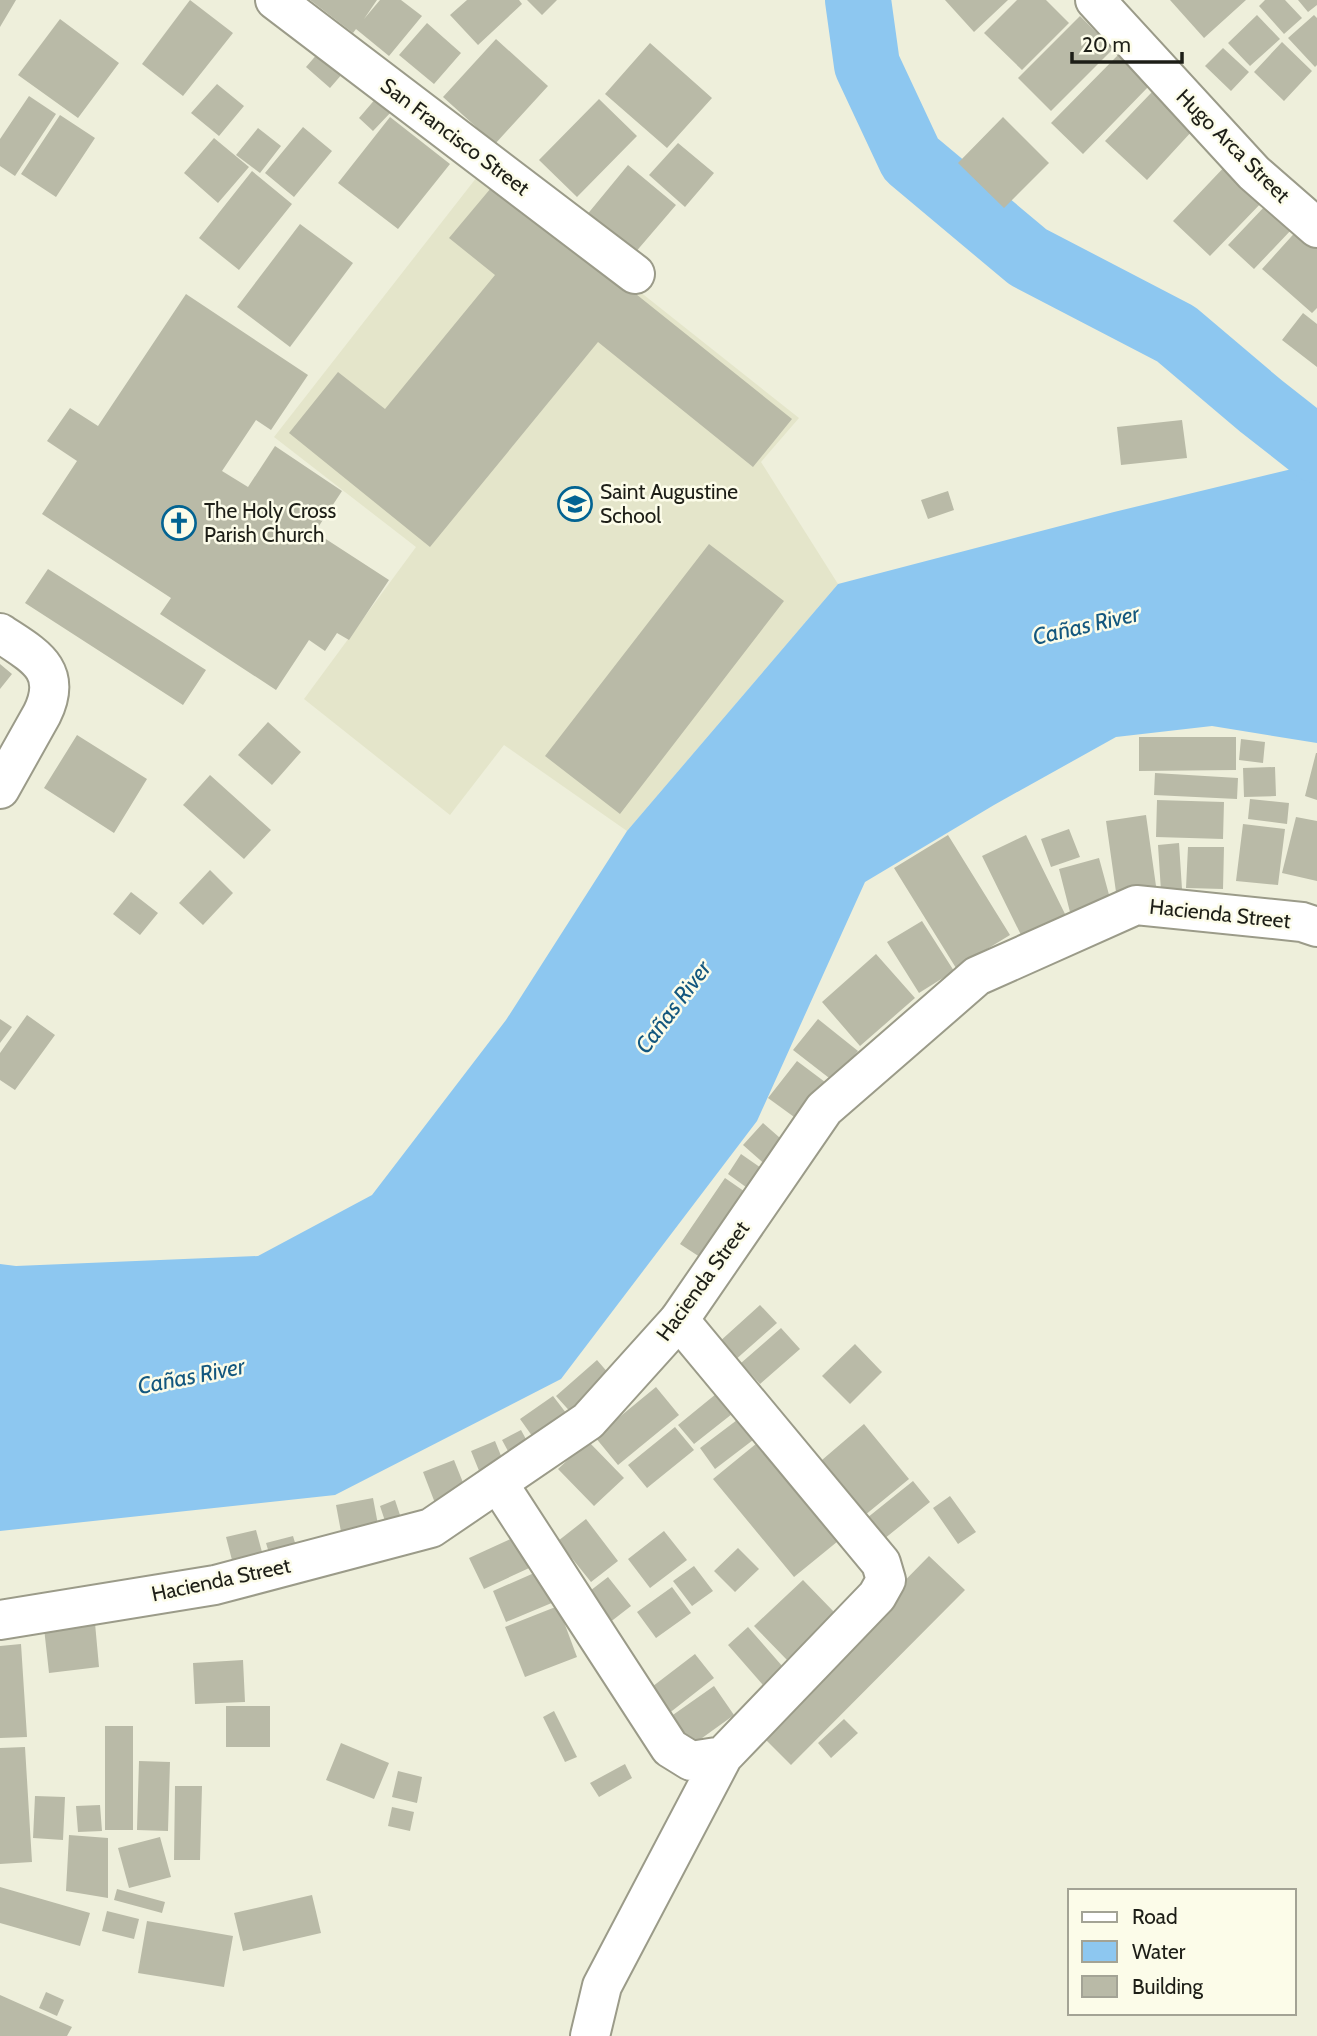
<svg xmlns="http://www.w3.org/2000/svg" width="1317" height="2036" font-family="Cabin,sans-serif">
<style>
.built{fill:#e4e5ca}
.water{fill:#8dc7f0}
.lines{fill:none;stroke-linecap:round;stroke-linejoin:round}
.river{stroke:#8dc7f0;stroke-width:66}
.building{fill:#b9baa7}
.street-casing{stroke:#9b9b89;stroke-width:42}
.secondary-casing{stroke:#9b9b89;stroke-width:42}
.street{stroke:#fff;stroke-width:38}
.secondary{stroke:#fff;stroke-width:38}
.labels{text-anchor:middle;stroke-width:5;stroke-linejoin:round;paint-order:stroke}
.street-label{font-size:21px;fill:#1d1e17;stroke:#fcfce9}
.poi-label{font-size:21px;fill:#1d1e17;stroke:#fcfce9;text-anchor:start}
.water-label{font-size:23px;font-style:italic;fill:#13577e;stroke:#fcfce9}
</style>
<rect width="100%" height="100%" fill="#eeefdb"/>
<path class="built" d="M484,168L799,418L761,462L838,584L627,831L504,745L450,815L304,699L416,547L274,437Z"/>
<path class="water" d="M1317,463V743L1212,726L1116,737L994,805L865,882L757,1121L561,1379L335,1495L0,1531V1264L16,1266L258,1256L372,1195L506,1020L627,831L838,584L1114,512Z"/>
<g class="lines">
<path class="river" d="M858,0L867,65L911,159L1028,257L1176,334L1261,406L1317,450"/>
</g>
<path class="building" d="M0,0H16L0,27Z
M190,0L233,33L183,96L142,64Z
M310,0H377L364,19L380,0H401L422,16L389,56L356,29L353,33Z
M467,0H519L522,4L478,45L450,15Z
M527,0H557L542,15Z
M945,0H1008L974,32Z
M1017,0H1046L1069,23L1022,70L984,33Z
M1170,0H1246L1204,38Z
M1265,0H1285L1302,18L1284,34L1259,6Z
M1298,0H1317V5L1308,12Z
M1257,15L1280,39L1250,66L1228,43Z
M1314,15L1317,18V65L1315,67L1288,38Z
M1080,16L1113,49L1051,111L1018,78Z
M60,19L119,63L78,118L18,75Z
M427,23L461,53L434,84L399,55Z
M496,39L548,86L495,144L443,97Z
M1282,42L1312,71L1284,101L1254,72Z
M650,43L712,98L667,148L605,94Z
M1223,48L1249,72L1231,91L1205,66Z
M319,52L343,73L330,88L306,67Z
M1118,55L1149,86L1083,154L1051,123Z
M217,84L244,106L219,136L191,113Z
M1152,92L1193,130L1147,180L1105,141Z
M29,96L56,114L15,176L0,166V139Z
M377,97L392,111L373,131L359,118Z
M599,99L637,136L577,197L539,160Z
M60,115L95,138L56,197L21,174Z
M390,117L450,164L398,229L338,183Z
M1003,117L1049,163L1004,208L958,163Z
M303,127L332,151L294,197L265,173Z
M258,128L281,146L260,173L236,155Z
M214,138L249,167L218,203L184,173Z
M678,143L714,173L685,207L649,175Z
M1229,162L1266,198L1210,256L1173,221Z
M628,165L676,205L628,261L581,222Z
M252,171L292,204L239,270L199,238Z
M496,182L792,419L753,467L598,342L430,547L289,433L338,372L385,409L495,275L449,238Z
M1266,205L1292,229L1254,269L1228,245Z
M300,224L353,263L290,347L237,307Z
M1300,227L1317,242V308L1312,313L1262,269Z
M186,294L308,375L271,430L256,420L222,471L248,487L275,446L342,491L315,532L389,580L349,640L337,633L325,651L309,640L276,690L160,614L171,598L42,514L77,461L47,441L70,408L98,426Z
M1303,313L1317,324V367L1282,340Z
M1182,420L1187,458L1121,465L1117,427Z
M948,491L954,510L928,519L921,500Z
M709,544L784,601L620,814L545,756Z
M48,569L206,670L183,705L25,603Z
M0,664L12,674L0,689Z
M268,722L301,752L272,785L238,755Z
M77,735L147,779L114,833L44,788Z
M1139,737H1236V770L1139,771Z
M1241,739L1265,742L1263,763L1239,760Z
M1316,753H1317V800L1305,796Z
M1275,767L1276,796L1244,797L1243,768Z
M1155,773L1238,778L1237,799L1154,795Z
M210,775L271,830L244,859L183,805Z
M1250,799L1289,803L1287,824L1248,819Z
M1157,800L1224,802L1223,839L1156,837Z
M1146,815L1156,886L1116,892L1106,821Z
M1296,817L1317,821V881L1282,873Z
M1243,824L1285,829L1278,885L1236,881Z
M1069,829L1080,857L1051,867L1041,839Z
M948,835L1010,935L956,968L894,868Z
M1026,835L1067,918L1023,939L982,856Z
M1179,843L1182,889L1161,891L1158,845Z
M1188,847H1224L1223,889L1186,888Z
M1099,858L1111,902L1070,912L1059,869Z
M210,870L233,893L203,925L179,903Z
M131,892L158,913L140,935L113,914Z
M922,921L954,971L919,993L887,942Z
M876,954L915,998L860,1046L822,1002Z
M27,1015L55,1035L15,1090L0,1080V1053Z
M0,1019L12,1027L0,1043Z
M818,1019L858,1051L833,1081L793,1050Z
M797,1061L829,1085L801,1122L768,1098Z
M763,1123L788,1145L768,1167L743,1145Z
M741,1154L764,1170L750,1190L728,1174Z
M725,1178L751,1196L706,1261L680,1244Z
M760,1305L777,1323L734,1361L718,1343Z
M781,1328L800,1349L760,1384L741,1363Z
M855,1344L882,1372L850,1404L822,1376Z
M597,1360L616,1382L575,1417L556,1396Z
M656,1387L679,1415L618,1465L595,1437Z
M716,1394L732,1414L694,1444L678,1425Z
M553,1396L573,1422L540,1447L520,1419Z
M741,1417L757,1437L715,1469L700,1448Z
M864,1424L909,1479L859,1520L815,1466Z
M675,1427L694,1450L647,1488L628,1465Z
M521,1430L533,1452L514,1462L502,1440Z
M762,1439L843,1537L794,1577L713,1479Z
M495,1441L506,1468L482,1478L471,1451Z
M588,1441L624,1478L594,1506L558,1469Z
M454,1460L466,1490L435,1503L423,1472Z
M913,1481L930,1502L879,1543L862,1522Z
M950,1496L976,1532L958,1544L933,1508Z
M373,1498L379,1530L342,1537L336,1505Z
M395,1500L401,1518L386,1524L380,1506Z
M586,1519L618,1561L591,1582L558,1541Z
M256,1530L262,1552L232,1560L226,1537Z
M664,1531L687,1560L650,1588L628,1559Z
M526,1532L540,1563L484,1589L469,1558Z
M293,1536L296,1546L269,1553L266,1543Z
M738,1548L759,1569L735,1592L714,1571Z
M929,1556L965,1590L791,1765L757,1731Z
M694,1566L713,1591L692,1606L673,1581Z
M541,1570L554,1602L506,1622L493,1591Z
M608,1577L631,1606L609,1623L586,1594Z
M803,1580L835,1613L787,1660L754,1626Z
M672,1587L691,1613L656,1638L637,1612Z
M558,1606L577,1657L525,1677L505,1627Z
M95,1623L99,1667L49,1673L44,1628Z
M748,1627L783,1667L763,1685L728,1645Z
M21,1644L27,1737L0,1738V1646Z
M695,1654L714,1678L663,1718L644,1693Z
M243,1660L245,1702L195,1704L193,1663Z
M714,1686L734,1715L691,1746L670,1717Z
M226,1706H270V1747H226Z
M554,1711L577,1757L565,1762L543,1717Z
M844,1719L858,1733L831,1758L818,1743Z
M105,1726H133V1830H105Z
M341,1743L389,1763L374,1799L326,1780Z
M25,1747L32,1862L0,1864V1748Z
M139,1761L170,1762L168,1831L137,1830Z
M625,1764L632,1778L599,1797L590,1783Z
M398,1771L422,1777L417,1803L392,1797Z
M175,1786H202L200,1860H174Z
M35,1796L65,1797L63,1840L33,1838Z
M100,1805L102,1831L78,1832L76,1806Z
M392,1807L414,1812L410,1831L388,1826Z
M69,1835L108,1838V1898L66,1891Z
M160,1837L171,1877L129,1888L118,1848Z
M0,1887L90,1913L80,1946L0,1923Z
M117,1889L165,1902L162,1913L114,1900Z
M312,1895L321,1933L243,1951L234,1913Z
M107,1911L139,1919L134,1939L102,1931Z
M147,1921L233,1936L224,1987L138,1973Z
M46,1992L64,2000L57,2016L39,2008Z
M0,1995L72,2027L67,2036H0Z"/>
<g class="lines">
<g class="street-casing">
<path id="street" d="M275,0L635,274
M0,633C33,655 64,669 42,714L0,789
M498,1483L670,1748L691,1761L723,1756L877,1596L886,1580L881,1563L679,1320
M590,2036L602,1986L723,1756"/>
</g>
<g class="secondary-casing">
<path id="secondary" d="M1095,0L1254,173L1317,228
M0,1620L215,1585L431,1528L588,1421L679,1320L824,1109L977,976L1136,905L1302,922L1317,927"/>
</g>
<use href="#street" class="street"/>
<use href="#secondary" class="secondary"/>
</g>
<defs>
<g id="school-ring" transform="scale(1.75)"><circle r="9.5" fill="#fcfce9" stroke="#026392" stroke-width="1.5"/><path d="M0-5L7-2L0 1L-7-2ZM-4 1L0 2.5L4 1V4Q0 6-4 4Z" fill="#026392"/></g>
<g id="church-ring" transform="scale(1.75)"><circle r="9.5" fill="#fcfce9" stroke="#026392" stroke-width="1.5"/><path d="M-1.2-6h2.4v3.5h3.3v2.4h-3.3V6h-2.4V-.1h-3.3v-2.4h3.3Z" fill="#026392"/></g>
</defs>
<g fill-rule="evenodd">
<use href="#school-ring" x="575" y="504"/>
<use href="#church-ring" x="179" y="523"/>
</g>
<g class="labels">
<g class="street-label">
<text transform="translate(455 137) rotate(37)" y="7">San Francisco Street</text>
<text transform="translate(1233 146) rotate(45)" y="7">Hugo Arca Street</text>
<text transform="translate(1220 914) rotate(6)" y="7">Hacienda Street</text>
<text transform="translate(703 1281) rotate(-54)" y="7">Hacienda Street</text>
<text transform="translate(221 1580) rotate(-12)" y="7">Hacienda Street</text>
</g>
<g class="poi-label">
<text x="600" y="499">Saint Augustine<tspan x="600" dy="24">School</tspan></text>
<text x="204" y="518">The Holy Cross<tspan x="204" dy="24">Parish Church</tspan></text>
</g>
<g class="water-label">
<text transform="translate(1086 625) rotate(-13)" y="8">Cañas River</text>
<text transform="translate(673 1007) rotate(-53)" y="8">Cañas River</text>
<text transform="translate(191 1376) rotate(-11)" y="8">Cañas River</text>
</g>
</g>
<rect x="1068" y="1889" width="228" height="126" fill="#fcfce9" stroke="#a3a395" stroke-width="2"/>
<rect x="1082" y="1912" width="35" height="10" fill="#ffffff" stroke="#a3a395" stroke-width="2"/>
<text x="1132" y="1924" font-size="21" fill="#1d1e17">Road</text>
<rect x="1082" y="1941" width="35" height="21" fill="#8dc7f0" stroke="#a3a395" stroke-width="2"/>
<text x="1132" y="1959" font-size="21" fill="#1d1e17">Water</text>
<rect x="1082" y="1976" width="35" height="21" fill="#b9baa7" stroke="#a3a395" stroke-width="2"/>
<text x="1132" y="1994" font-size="21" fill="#1d1e17">Building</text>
<path d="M1072 52v10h110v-10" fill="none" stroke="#1d1e17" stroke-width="3.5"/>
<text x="1082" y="52" font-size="21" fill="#1d1e17" stroke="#fcfce9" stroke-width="5" paint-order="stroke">20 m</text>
</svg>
